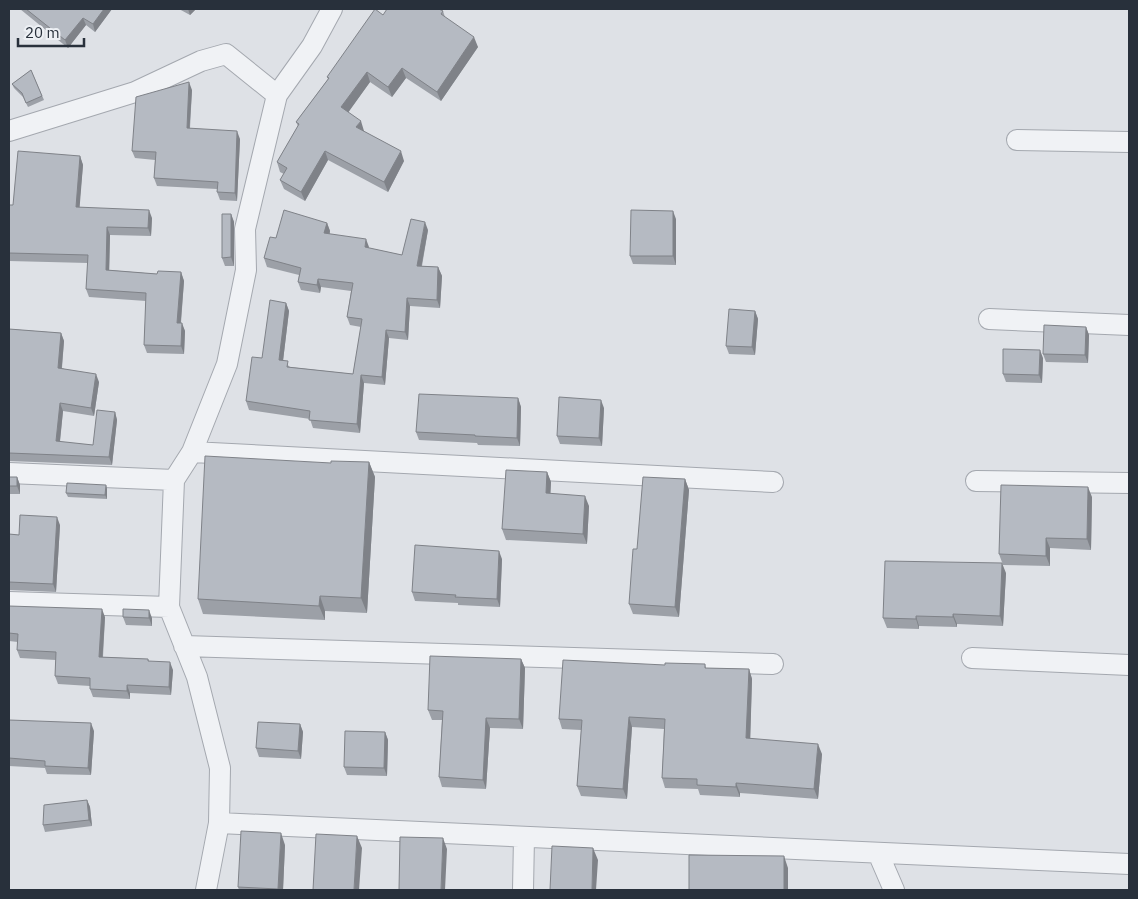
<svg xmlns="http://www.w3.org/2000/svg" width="1138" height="899" font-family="'IBM Plex Sans',sans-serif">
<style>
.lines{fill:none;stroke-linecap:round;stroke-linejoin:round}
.street-casing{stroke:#a4a8af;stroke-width:22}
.street{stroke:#f0f2f5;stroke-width:20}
.wall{fill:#9ca0a7}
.shaded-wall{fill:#7f8288}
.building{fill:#b5bac2;stroke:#7f8288}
</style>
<rect width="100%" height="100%" fill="#dee1e6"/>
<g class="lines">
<g class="street-casing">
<path id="street" d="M9,131L135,92L201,61L226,54L277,95
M1017,140L1129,142
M989,319L1129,325
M192,452L773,482
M9,473L174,480
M976,481L1129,483
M9,602L169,607
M184,646L773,664
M972,658L1129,665
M219,823L1129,864
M878,853L894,890
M206,890L219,823L220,768L197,677L169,607L174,480L192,452L227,364L246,270L245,229L277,95L312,46L332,9
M523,890L524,837"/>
</g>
<use href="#street" class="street"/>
</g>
<path class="wall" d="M20,9H112L95,32L86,25L68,48Z
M179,9H196L190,15Z
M443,11L445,17L478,47L441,101L406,78L392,97L370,82L348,112L364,131L404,161L388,192L328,160L305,201L284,189L280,180L284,174L280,172L277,162L298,126L296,122L328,79L327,77L383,15Z
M31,70L44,100L28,107L23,97L14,88L12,84Z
M192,90L190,128L240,139L237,201L220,200L217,192V189L157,186L154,178L155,160L135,158L132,151Z
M80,156L83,165L79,207L152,218L151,236L110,235L109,270L157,274L181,272L184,281L181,323L185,331L184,354L147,353L144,345L146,301L89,297L86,289L88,263L9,261V205H13Z
M231,214L234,222V266H225L222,258Z
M676,219V265L633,264L630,256Z
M327,223L330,231V234L369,248L402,255L428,230L422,266L438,267L442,276L440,308L410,306L408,340L389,338L385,385L364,383L360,433L313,428L310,419L249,410L246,401L262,358L286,303L289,311L283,361L290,367L353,374L361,327L350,325L347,317L351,291L321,287L320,293L301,290L298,282L299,275L267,267L264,258L276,238Z
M755,311L758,319L755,355L729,354L726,346Z
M1086,327L1089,335L1088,363L1046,362L1043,354Z
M9,329L61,333L64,341L62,368L99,382L94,416L63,411L60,442L93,445L115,412L117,420L112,465L9,461Z
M1043,358L1042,383L1006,382L1003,374Z
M518,398L521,407L520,446L478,445L477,443L419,440L416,432Z
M604,408L602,446L560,444L557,436Z
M369,462L375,477L367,613L325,611V620L203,614L198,599L331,463Z
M547,472L551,482L550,494L589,506L587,544L506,540L502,529Z
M9,477H17L20,485V494H9Z
M685,479L689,490L679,617L633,614L629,604Z
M106,485L107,489V499L68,497L66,493Z
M1092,497L1091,550L1050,548V566L1003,565L999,554Z
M60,525L56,592L9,590V534L19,535Z
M502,559L500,607L458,605V603L415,601L412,592Z
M1006,573L1003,626L957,624V627L919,626V629L887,628L883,618Z
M9,606L105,617L103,657L148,659L149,661L173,670L171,695L130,693V699L93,697L90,689V686L58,684L55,676L56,660L20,658L17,650L18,642L9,641Z
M123,609L152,618V626L126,625L123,617Z
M521,659L525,668L523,729L490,728L486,789L442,787L439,777L442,720H432L428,710Z
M705,664L706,668L749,669L752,679L750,738L822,754L818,799L740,793V797L700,795L698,789L665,788L662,778L664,729L632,727L627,799L581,796L577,786L581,730L562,729L559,719L665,665Z
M9,720L94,731L91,775L47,774L45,768L9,766Z
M300,724L303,732L301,759L259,757L256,748Z
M385,732L388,740L387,776L347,775L344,767Z
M87,800L90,807L92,826L45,832L43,825Z
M285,845L283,890H239L238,887Z"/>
<path class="shaded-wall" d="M104,9H112L95,32L93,24Z
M188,9H196L190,15Z
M83,18L86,25L68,48L65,40Z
M474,37L478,47L441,101L437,92Z
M402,68L406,78L392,97L388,87Z
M367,72L370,82L345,117L341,107Z
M189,82L192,90L189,136L187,128Z
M361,121L364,131L360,137L356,127Z
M237,131L240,139L237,201L235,193Z
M325,151L328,160L305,201L301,192Z
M401,151L404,161L388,192L384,182Z
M80,156L83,165L79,215L76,207Z
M149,210L152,218L151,236L148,228Z
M673,211L676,219V265L673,256Z
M231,214L234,222V266L231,257Z
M425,222L428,230L420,274L417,266Z
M327,223L330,231L327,241L324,233Z
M107,227L110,235L109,278L106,270Z
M366,239L369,247L368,255L365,247Z
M438,267L442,276L440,308L437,300Z
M181,272L184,281L180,331L177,323Z
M318,279L321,287L320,293L317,285Z
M407,298L410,306L408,340L405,332Z
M286,303L289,311L282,369L279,360Z
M755,311L758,319L755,355L752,347Z
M182,323L185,331L184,354L181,346Z
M1086,327L1089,335L1088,363L1085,355Z
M386,330L389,338L385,385L382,377Z
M61,333L64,341L61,376L58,368Z
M1040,350L1043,358L1042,383L1039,375Z
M96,374L99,382L94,416L91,408Z
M361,375L364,383L360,433L357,424Z
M518,398L521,407L520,446L517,438Z
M601,400L604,408L602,446L599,438Z
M60,403L63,411L59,449L56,441Z
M115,412L117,420L112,465L109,457Z
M369,462L375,477L367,613L361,598Z
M547,472L551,482L550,504L546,493Z
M17,477L20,485V494L17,486Z
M685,479L689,490L679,617L675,607Z
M106,485L107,489V499L105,495Z
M1088,487L1092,497L1091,550L1087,539Z
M585,496L589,506L587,544L583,534Z
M57,517L60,525L56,592L53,584Z
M1046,538L1050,548V566L1046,556Z
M499,551L502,559L500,607L497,599Z
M1002,563L1006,573L1003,626L1000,616Z
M320,596L325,611V620L319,606Z
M102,609L105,617L102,665L99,657Z
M149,610L152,618V626L149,618Z
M953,614L957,624V627L953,617Z
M916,616L919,626V629L916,619Z
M521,659L525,668L523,729L519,719Z
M170,662L173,670L171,695L169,687Z
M749,669L752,679L750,748L746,738Z
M127,685L130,693V699L127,691Z
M629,717L632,727L627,799L623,789Z
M486,718L490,728L486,789L483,780Z
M91,723L94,731L91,775L88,768Z
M300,724L303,732L301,759L298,751Z
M385,732L388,740L387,776L384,768Z
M818,744L822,754L818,799L814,789Z
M736,783L740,793V797L736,787Z
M87,800L90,807L92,826L89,820Z
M281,833L285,845L283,890H279L278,889Z
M357,836L362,848L359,890H354Z
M443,838L447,849L445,890H441Z
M593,848L598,860L596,890H592Z
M784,856L788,868V890H784Z"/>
<path class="building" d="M26,9H104L93,24L83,18L65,40Z
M375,9L383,15L387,9H439L443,11L441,14L474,37L437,92L402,68L388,87L367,72L341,107L361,121L356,127L401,151L384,182L325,151L301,192L280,180L287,168L277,162L299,124L296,122L329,78L327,77Z
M31,70L42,96L26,103L22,93L12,84Z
M189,82L187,128L237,131L235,193L217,192L218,182L154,178L156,152L132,151L136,97Z
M18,151L80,156L76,207L149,210L148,228L107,227L106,270L157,274L158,271L181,272L177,323H182L181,346L144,345L146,293L86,289L88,255L9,253V205H13Z
M284,210L327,223L324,233L366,239L365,247L402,255L411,219L425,222L417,266L438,267L437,300L407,298L405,332L386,330L382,377L361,375L357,424L309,420L310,411L246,401L252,357L262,358L270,300L286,303L279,360L288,361L287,367L353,374L362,319L347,317L353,283L318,279L317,285L298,282L301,268L264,258L270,237L276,238Z
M631,210L673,211V256H630Z
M222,214H231V257L222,258Z
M729,309L755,311L752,347L726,346Z
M1044,325L1086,327L1085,355L1043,354Z
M9,329L61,333L58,368L96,374L91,408L60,403L56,441L93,445L97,410L115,412L109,457L9,453Z
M1003,349L1040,350L1039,375L1003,374Z
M419,394L518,398L517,438L475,436V435L416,432Z
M559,397L601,400L599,438L557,436Z
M205,456L331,463V461L369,462L361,598L320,596L319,606L198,599Z
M506,470L547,472L546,493L585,496L583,534L502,529Z
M9,477H17V486H9Z
M643,477L685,479L675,607L629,604L633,549H637Z
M67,483L106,485L105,495L66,493Z
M1001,485L1088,487L1087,539L1046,538V556L999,554Z
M20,515L57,517L53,584L9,582V534L19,535Z
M415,545L499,551L497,599L455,597L456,595L412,592Z
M885,561L1002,563L1000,616L953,614V617L916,616V619L883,618Z
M9,606L102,609L99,657L148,659V661L170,662L169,687L127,685V691L90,689V678L55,676L56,652L17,650L18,634L9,633Z
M123,609L149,610V618L123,617Z
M430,656L521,659L519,719L486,718L483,780L439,777L443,711L428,710Z
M563,660L665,665V663L705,664V668L749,669L746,738L818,744L814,789L736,783V787L697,785V779L662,778L665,719L629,717L623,789L577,786L582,720L559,719Z
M9,720L91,723L88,768L45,766V761L9,758Z
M258,722L300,724L298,751L256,748Z
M345,731L385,732L384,768L344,767Z
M87,800L89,820L43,825L44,805Z
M241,831L281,833L278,889L238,887Z
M316,834L357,836L354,890H313Z
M400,837L443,838L441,890H399Z
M552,846L593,848L592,890H550Z
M689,855L784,856V890H689Z"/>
<rect width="1138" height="899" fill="none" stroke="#28303b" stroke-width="20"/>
<path d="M18 38v8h66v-8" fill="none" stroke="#28303b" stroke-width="2.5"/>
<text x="25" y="38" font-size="15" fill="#28303b" stroke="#edf0f4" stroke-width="4" paint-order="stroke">20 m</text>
</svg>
